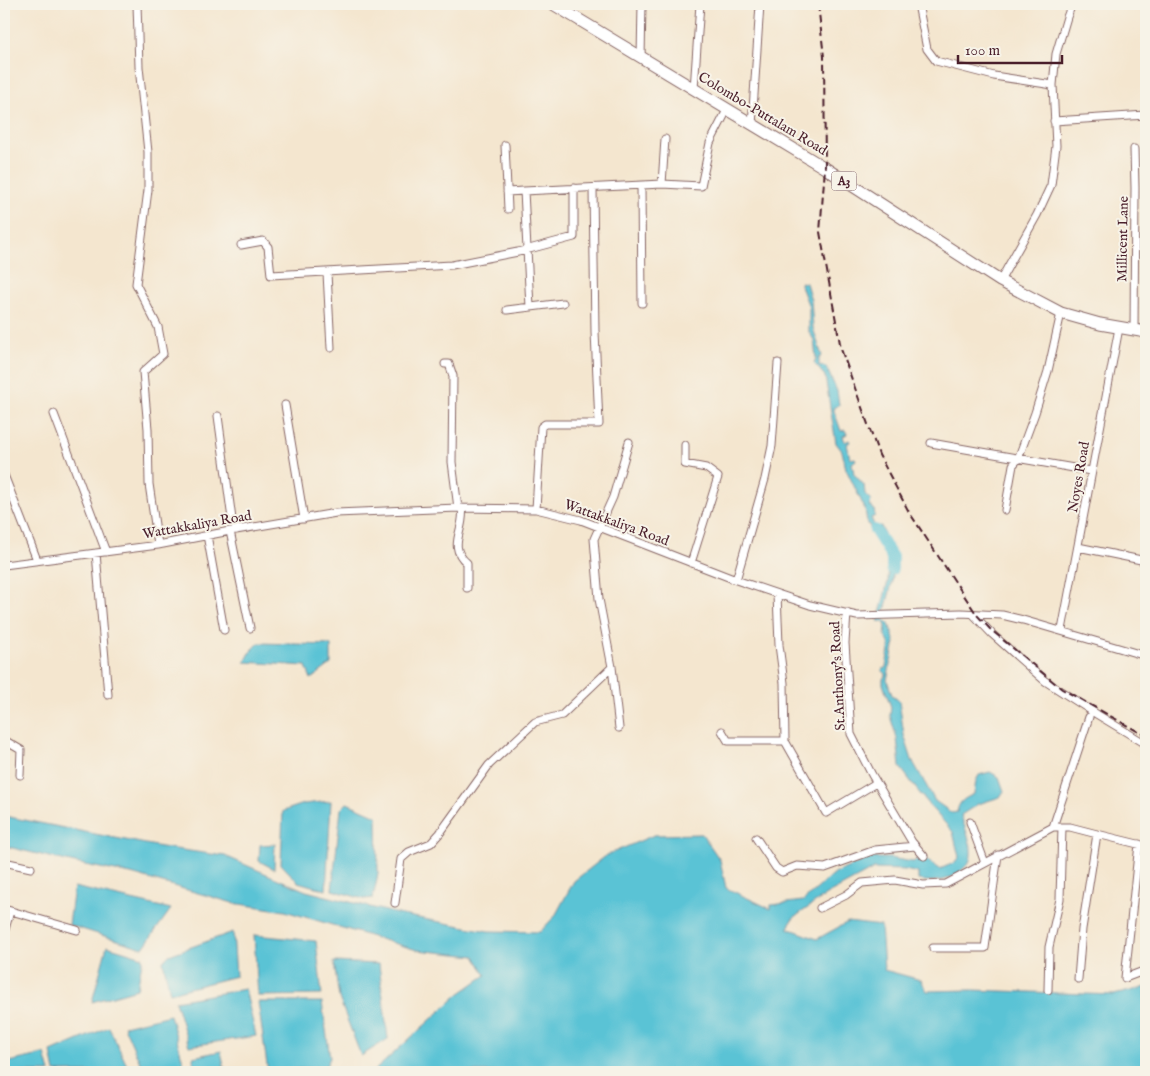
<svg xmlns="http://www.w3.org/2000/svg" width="1150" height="1076" font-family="'IM FELL English',serif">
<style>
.water{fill:#5ac3d5;stroke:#527180}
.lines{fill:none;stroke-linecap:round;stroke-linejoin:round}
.river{stroke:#5ac3d5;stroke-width:12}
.minor-casing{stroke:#866564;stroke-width:9}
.trunk-casing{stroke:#866564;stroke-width:13}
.minor{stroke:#fff;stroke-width:7}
.trunk{stroke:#fff;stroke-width:11}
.rail{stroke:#4a1f2b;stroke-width:2;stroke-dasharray:8 4;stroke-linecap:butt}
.labels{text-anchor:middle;stroke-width:4;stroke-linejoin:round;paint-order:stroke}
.shield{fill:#f7f3e8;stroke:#7e5f64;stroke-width:1}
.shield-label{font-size:12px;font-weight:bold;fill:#4a1f2b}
.street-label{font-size:14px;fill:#4a1f2b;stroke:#f7f3e8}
</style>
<rect width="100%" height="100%" fill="#f7f3e8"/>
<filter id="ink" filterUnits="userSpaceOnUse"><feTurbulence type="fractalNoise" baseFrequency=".02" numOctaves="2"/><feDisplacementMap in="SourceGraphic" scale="10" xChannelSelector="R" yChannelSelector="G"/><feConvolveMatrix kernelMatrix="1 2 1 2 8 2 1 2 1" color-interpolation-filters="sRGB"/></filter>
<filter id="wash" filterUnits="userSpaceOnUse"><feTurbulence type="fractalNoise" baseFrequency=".0096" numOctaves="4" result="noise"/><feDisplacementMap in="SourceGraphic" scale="20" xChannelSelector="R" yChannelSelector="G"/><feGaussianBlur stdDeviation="1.12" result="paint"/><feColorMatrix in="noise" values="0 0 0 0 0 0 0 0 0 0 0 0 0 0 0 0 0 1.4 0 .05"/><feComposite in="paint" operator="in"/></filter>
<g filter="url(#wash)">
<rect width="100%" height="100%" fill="#f4e6cf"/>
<path class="water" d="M801,282L806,283L811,300L813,328L822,356L819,358V366L826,367L837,391L839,405L833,408L841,431L845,430L847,434L843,436L845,442L849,440L850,442L847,444L850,459L855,458L856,460L852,463L854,474L864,485L865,494L871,500L870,506L874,509L875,516L871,518L875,527L881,526L885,536L882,548L895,557L892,583L883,618L889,624L895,642L887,680L892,695L899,701L904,735L912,760L935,801L952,813L957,812C959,801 964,799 974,794L976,781L979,775L990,772L999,777L1004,791L1000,797L978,804L961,815C964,827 972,842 971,853C971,860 969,863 965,867C952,881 936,883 918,880V873L905,870L874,869L826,895L792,919L788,928L817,939L848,922L881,926L884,970L921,980L927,991L972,990L1114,995L1146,987V1072H373L459,994L486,975L475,956L417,950L285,911L233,903L131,874L75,863L4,846V816L161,847L225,856L306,891L402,915L488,931L540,932L555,916L574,881L607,855L654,835L702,834L720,860L726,888L771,909V905L803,901L835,873L870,858H890L913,862L918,859H925L940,869L956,862L959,857L953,832L927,803L900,767L897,738L890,716L891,707L883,684V679L886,674L882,670L886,667L890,644L885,636L886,626L884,622L878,621L888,581L889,561L867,522L865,509L846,469L842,451L836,443L825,376L814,363L816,358L814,340L809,332V307L801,286Z
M259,643L331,645V664L311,679L306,666L245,662L251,651Z
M331,801L326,890L298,882L281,864L283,811L304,804Z
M347,803L377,816L378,874L373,898L364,899L332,890L341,809Z
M275,844L274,869L259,861L260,845Z
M74,887L171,909L143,948L69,925Z
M233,932L236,976L170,993L163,961L169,955Z
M254,935L316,941L322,995L258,996Z
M107,946L143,957L137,989L92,1002Z
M334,962L379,964L388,1039L361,1056L339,998Z
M245,989L256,1036L189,1046L175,1001Z
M258,1002H322L330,1058L326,1066L268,1072Z
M170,1015L186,1072H144L124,1026Z
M109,1027L130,1072H55L51,1052Z
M221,1051L225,1072H194L193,1057Z
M45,1054L50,1072H4V1063Z"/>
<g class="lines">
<path class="river" d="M875,530L892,557V569"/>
</g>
</g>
<g filter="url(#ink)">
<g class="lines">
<g class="minor-casing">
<path id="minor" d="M137,4L139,67L148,152V190L136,284L158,327L163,354L143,372L148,429L149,484L158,545
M918,4L927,49L936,61L994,76L1053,85
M641,58L642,4
M694,89L700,4
M1054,121L1146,115
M752,125L760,4
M505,145L508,209
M1134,149L1135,188L1134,331
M662,184L665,139
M641,186L642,303
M507,192L524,191
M241,245L263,241L268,247L271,275L452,265L518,252L574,237V188
M327,273L331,348
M1000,281L1037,215L1051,185L1056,146L1053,85L1056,54L1067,17L1072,4
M530,307L524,191L662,184L701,186L710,143L727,110
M507,310L563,303
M445,364H449L453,376L452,462L458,508
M285,405L304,519
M54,414L106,552
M218,416L232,519L237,530
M931,443L1091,471
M685,445V464L706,468L718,477L691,563
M4,475L37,560
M462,508C466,530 446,545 467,563V588
M536,509L541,427L545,424H599L595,332L593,189
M1005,510L1013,465L1018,459L1035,413L1048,371L1061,313
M230,531L250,628
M207,535L224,630
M1078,547L1146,561
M96,553L108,695
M4,565L158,545L230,531L336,513L458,508L536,509L581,520L736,580L810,605L857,616L961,613L1002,615L1023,620L1146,656
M736,580L765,479L772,446L778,363
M777,594L779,645L784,683L785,741L826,813L876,783
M847,613L845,643L851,734L872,775L912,842L924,856
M973,614L992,634L1045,681L1098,715L1146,744
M1062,630L1119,328
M619,728L612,667L599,599L594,539L613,497L629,442
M722,731L728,741H785
M4,740L21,750L20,775
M970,822L985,863
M1053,827L1089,717
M756,838L776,868L782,872L797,866L825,868L875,850L915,846
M1139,844L1125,978L1146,970
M4,862L31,868
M395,903L401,859L409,852L431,843L440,833L489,765L535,722L562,715L612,667
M820,908L846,895L862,883L895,880L923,885L946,884L1053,827H1070L1097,834
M4,909L77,930
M4,933L10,911
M933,948H985L998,855
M1078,979L1082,929L1097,834L1146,846
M1048,990L1049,947L1060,899L1062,827"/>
</g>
<g class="trunk-casing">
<path id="trunk" d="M553,4L825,168L1000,281L1061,313L1100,324L1146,332"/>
</g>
<use href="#minor" class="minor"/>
<use href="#trunk" class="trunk"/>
<path class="rail" d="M818,4L824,57L825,168L820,232L841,349L879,455L909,512L977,615L990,629L1062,689L1146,736"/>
</g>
</g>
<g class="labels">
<rect class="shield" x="831.5" y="171.5" width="25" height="19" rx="4"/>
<g class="shield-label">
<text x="844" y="185">A3</text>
</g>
<g class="street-label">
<text transform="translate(763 113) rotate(31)" y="5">Colombo-Puttalam Road</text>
<text transform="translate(1122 239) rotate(-89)" y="5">Millicent Lane</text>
<text transform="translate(1078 477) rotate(-80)" y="5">Noyes Road</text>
<text transform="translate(617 522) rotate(20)" y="5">Wattakkaliya Road</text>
<text transform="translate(197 524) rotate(-10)" y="5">Wattakkaliya Road</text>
<text transform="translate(837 676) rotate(-93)" y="5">St.Anthony's Road</text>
</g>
</g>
<rect width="1150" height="1076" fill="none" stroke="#f7f3e8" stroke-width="20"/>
<path d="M958 55v8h104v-8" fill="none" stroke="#4a1f2b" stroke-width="2.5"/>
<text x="965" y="55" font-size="15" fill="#4a1f2b" stroke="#f7f3e8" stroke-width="4" paint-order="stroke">100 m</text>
</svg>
